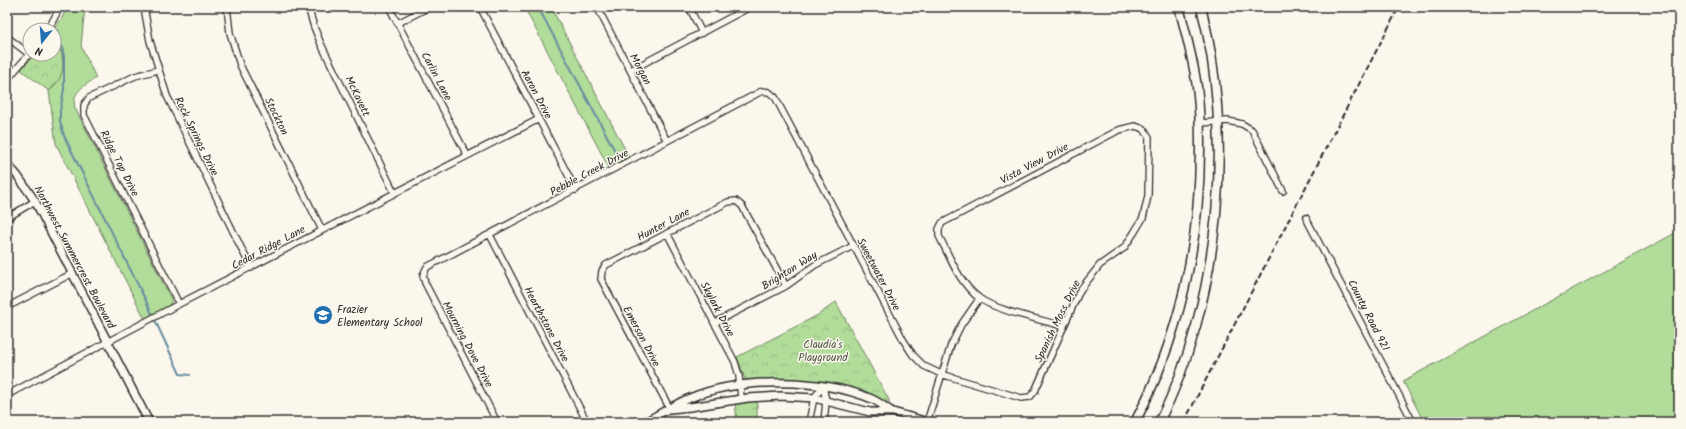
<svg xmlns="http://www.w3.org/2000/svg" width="1686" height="429" font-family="Kalam,sans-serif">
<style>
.grass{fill:#b1dc99;stroke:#6e8462}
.forest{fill:url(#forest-crowns);stroke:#6e8462}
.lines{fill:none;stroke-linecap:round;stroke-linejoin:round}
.stream{stroke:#688da2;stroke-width:2}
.minor-casing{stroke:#2b2b2b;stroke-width:8}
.tertiary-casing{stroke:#2b2b2b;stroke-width:10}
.secondary-casing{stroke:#2b2b2b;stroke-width:11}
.minor{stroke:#fbf7ec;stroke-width:5.5}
.tertiary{stroke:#fbf7ec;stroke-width:7}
.secondary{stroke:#fbf7ec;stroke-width:8}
.rail{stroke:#2b2b2b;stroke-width:2;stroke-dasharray:6 3;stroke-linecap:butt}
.labels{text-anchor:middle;stroke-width:3;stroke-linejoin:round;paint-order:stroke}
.street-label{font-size:11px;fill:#2b2b2b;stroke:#fbf7ec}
.poi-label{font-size:11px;fill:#2b2b2b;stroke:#fbf7ec;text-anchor:start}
.park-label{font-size:11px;fill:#4c5746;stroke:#fbf7ec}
</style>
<defs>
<pattern id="forest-crowns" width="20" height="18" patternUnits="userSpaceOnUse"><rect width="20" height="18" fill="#b1dc99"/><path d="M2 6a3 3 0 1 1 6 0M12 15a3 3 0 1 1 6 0" fill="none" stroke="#98bd84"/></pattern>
</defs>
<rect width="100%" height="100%" fill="#fbf7ec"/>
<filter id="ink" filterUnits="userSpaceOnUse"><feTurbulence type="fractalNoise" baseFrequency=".025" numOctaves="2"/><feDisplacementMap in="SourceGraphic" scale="8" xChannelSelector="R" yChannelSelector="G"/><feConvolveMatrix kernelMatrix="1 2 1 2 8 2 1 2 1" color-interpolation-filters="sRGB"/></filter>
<g filter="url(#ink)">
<path class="grass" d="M67,7H85L81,46L96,78C84,86 71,92 75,108L172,301L168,307L145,319L56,144L49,91L54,87L63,57L57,34L53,30L62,18Z
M524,7H551L629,157L609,168Z
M1679,231V422H1424L1403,381Z"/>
<path class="forest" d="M54,33C58,36 59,42 60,47C65,66 64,78 49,91L21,70L35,54H54Z
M836,302L889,400V404L863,393L745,379L737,357L818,315Z
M757,401V422H737L735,403Z"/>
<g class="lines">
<path class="stream" d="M538,7L615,151
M57,30L64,56V89L60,111V121L64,136L147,303L180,374L190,375"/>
<g class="minor-casing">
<path id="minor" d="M144,7L150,41L167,96L251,268
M227,7L230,33L240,65L322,230
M308,7L314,27L321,44L394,192
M389,7L467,155
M480,7L576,190
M597,7L667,141
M689,7L702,33
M398,23L429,7
M48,30L60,7
M7,37L29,54
M158,70L135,76L89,98L84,105V115L179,304
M631,70L750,7
M7,80L30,53
M1200,123L1228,121L1242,124L1252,130L1283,191
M7,218L35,201
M1306,218L1413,422
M667,233L735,362L739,376L741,398
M490,235L587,422
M7,307L73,273
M714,323L786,286L815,265L853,246
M823,386L826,401L824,422
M7,395L179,304L539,119
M670,409L601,279L602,271L606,265L728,202L736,201L742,206L786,286
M497,422L425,283L423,275L427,267L762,91L769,92L775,97L904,341L913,355L924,366L941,374L1021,398L1030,397L1035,391L1080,290L1100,265L1124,248L1134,233L1143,218L1148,196L1149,137L1144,129L1135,126L1119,130L942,223L939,229V236C950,257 959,283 979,298C994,310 1042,320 1063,326
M809,422L814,398L823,386
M927,422L951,345L961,325L979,299"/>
</g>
<g class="tertiary-casing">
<path id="tertiary" d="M7,164L17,175L35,201L149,422
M670,409L690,407L748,398L780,396L814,398L870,412H893L928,422
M645,422C660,414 675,404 690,398C740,377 822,378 872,399C879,402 886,408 893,412"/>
</g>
<g class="secondary-casing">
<path id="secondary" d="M1135,422C1179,339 1200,244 1200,150C1200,129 1200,108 1197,87C1193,59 1186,33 1179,7
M1159,422C1220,305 1235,134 1201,7"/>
</g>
<use href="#minor" class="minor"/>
<use href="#tertiary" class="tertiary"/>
<use href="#secondary" class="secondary"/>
<path class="rail" d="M1184,422L1399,7"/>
</g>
</g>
<defs>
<g id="school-disc" transform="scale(1)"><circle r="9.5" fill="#1f6fb2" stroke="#fbf7ec"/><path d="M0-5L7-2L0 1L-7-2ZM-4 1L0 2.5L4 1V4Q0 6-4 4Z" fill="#fff"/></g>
</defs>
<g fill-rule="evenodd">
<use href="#school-disc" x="323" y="315"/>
</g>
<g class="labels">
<g class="street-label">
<text transform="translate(641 69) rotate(62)" y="4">Morgan</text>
<text transform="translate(437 76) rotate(62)" y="4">Carlin Lane</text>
<text transform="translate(537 94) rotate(62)" y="4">Aaron Drive</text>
<text transform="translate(358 96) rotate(64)" y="4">McKavett</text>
<text transform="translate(277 116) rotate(64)" y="4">Stockton</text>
<text transform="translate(197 136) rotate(64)" y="4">Rock Springs Drive</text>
<text transform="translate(120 163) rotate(63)" y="4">Ridge Top Drive</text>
<text transform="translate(1034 163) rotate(-28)" y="4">Vista View Drive</text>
<text transform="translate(589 172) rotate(-28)" y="4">Pebble Creek Drive</text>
<text transform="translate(663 224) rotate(-28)" y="4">Hunter Lane</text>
<text transform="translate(268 247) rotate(-28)" y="4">Cedar Ridge Lane</text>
<text transform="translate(75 257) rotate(62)" y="4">Northwest Summercrest Boulevard</text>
<text transform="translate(789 270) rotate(-32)" y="4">Brighton Way</text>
<text transform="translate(879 274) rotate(62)" y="4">Sweetwater Drive</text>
<text transform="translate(718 309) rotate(62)" y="4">Skylark Drive</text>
<text transform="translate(1369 315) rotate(63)" y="4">County Road 921</text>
<text transform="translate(1057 321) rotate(-64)" y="4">Spanish Moss Drive</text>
<text transform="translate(547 324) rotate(62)" y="4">Hearthstone Drive</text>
<text transform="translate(642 336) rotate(62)" y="4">Emerson Drive</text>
<text transform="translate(468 344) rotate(62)" y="4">Mourning Dove Drive</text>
</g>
<g class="poi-label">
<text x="337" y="313">Frazier<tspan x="337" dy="13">Elementary School</tspan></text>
</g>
<g class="park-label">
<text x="823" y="348">Claudia's<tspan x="823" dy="13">Playground</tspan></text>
</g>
</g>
<rect width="1686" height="429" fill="none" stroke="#fbf7ec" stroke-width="24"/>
<rect x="12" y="12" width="1662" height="405" fill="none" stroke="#2b2b2b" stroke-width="1.5" filter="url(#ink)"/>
<g transform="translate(42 42) rotate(197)"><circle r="19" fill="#fbf7ec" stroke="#a8a59f"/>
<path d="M0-3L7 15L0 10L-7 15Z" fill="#1f6fb2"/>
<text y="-6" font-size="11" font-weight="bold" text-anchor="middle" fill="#2b2b2b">N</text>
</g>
</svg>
